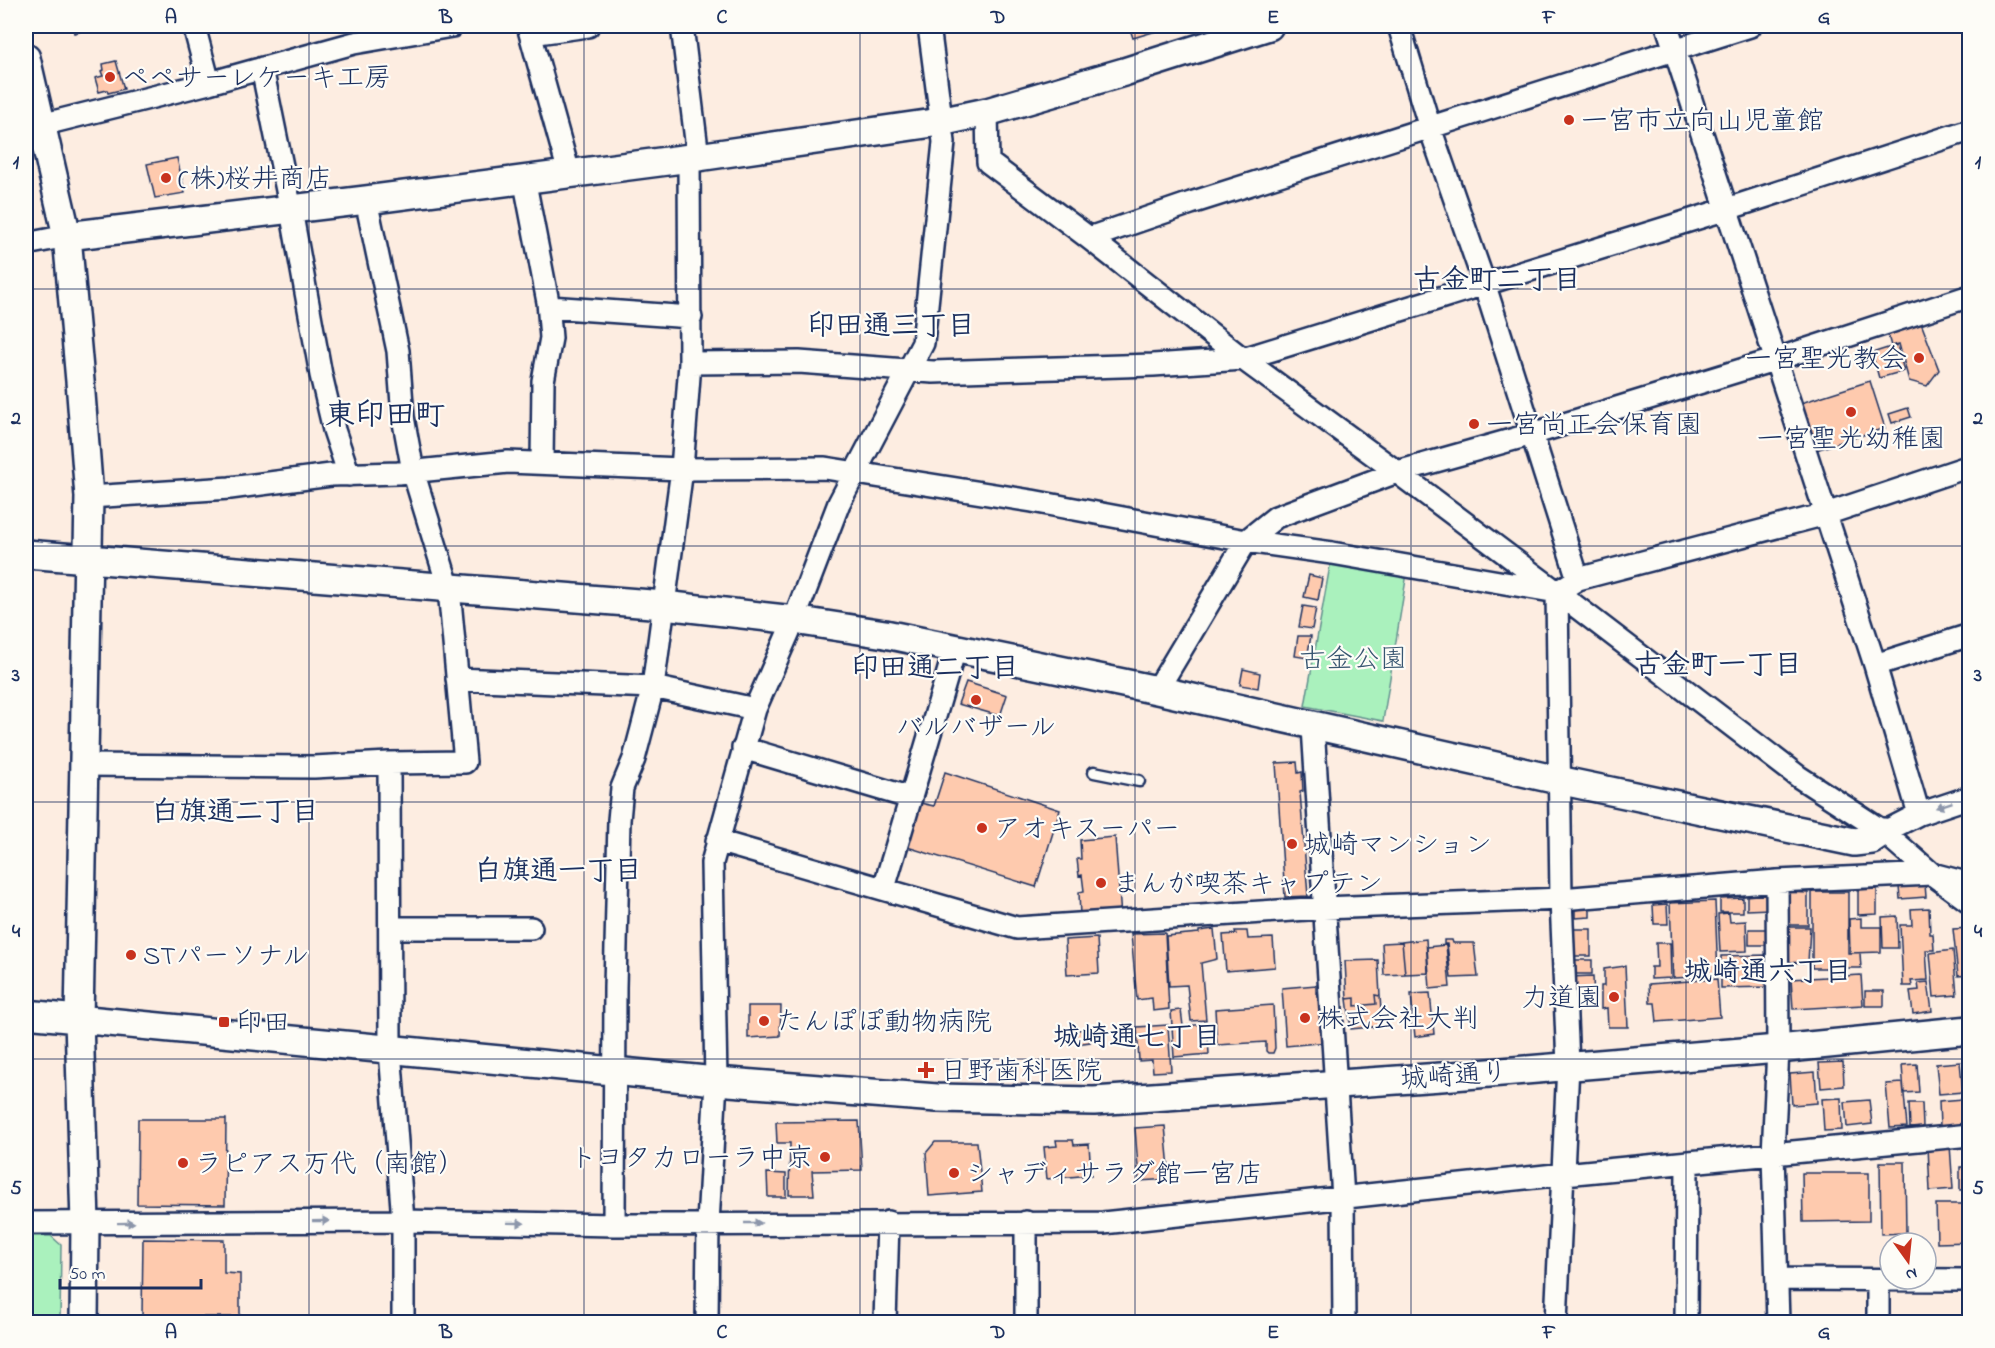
<svg xmlns="http://www.w3.org/2000/svg" width="1995" height="1348" font-family="'Indie Flower','Klee One',sans-serif">
<style>
.green{fill:#aaf1bd;stroke:#62908e;stroke-width:1.5}
.building{fill:#fecaae;stroke:#1b2f5e;stroke-width:1.5}
.lines{fill:none;stroke-linecap:round;stroke-linejoin:round}
.service-casing{stroke:#1b2f5e;stroke-width:15}
.minor-casing{stroke:#1b2f5e;stroke-width:26}
.tertiary-casing{stroke:#1b2f5e;stroke-width:32}
.service{stroke:#fdfcf7;stroke-width:10}
.minor{stroke:#fdfcf7;stroke-width:21}
.tertiary{stroke:#fdfcf7;stroke-width:27}
.oneway{fill:#8c96aa}
.grid{fill:none;stroke:#1b2f5e;stroke-width:1.5;stroke-opacity:0.55}
.poi-dot{fill:#c8321e;stroke:#fdfcf7;stroke-width:2}
.labels{text-anchor:middle;stroke-width:4.5;stroke-linejoin:round;paint-order:stroke}
.poi-label{font-size:27px;fill:#1b2f5e;stroke:#fdfcf7;text-anchor:start}
.park-label{font-size:27px;fill:#385671;stroke:#fdfcf7}
.street-label{font-size:27px;fill:#1b2f5e;stroke:#fdfcf7}
.neighbourhood-label{font-size:28px;font-weight:bold;fill:#1b2f5e;stroke:#fdfcf7}
.quarter-label{font-size:30px;font-weight:bold;fill:#1b2f5e;stroke:#fdfcf7}
.neatline{fill:none;stroke:#1b2f5e;stroke-width:2}
.grid-label{font-size:20px;text-anchor:middle;font-weight:bold;fill:#1b2f5e}
</style>
<rect width="100%" height="100%" fill="#fdede1"/>
<filter id="ink" filterUnits="userSpaceOnUse"><feTurbulence type="fractalNoise" baseFrequency=".0167" numOctaves="2"/><feDisplacementMap in="SourceGraphic" scale="12" xChannelSelector="R" yChannelSelector="G"/><feConvolveMatrix kernelMatrix="1 2 1 2 8 2 1 2 1" color-interpolation-filters="sRGB"/></filter>
<g filter="url(#ink)">
<path class="green" d="M1331,560L1407,573L1383,721L1305,706Z
M26,1236H51L61,1245L60,1322H26Z"/>
<path class="building" d="M72,26H101L74,33Z
M1129,26H1173L1133,38Z
M116,61L124,89L108,93L107,90L99,92L95,78L103,76L101,71L104,70L103,64Z
M177,158L185,193L155,198L147,164Z
M1921,323L1939,370L1927,386L1909,381L1899,344L1891,346L1887,332Z
M1897,345L1904,371L1879,378L1872,353Z
M1870,381L1885,428L1816,450L1801,403Z
M1908,408L1911,417L1892,423L1889,414Z
M1309,575L1322,578L1318,600L1304,597Z
M1303,606L1316,608L1312,629L1299,627Z
M1298,636H1311L1307,658L1295,656Z
M1243,669L1260,673L1258,688L1240,685Z
M966,682L1007,695L1000,716L958,704Z
M1297,762L1298,773L1302,772L1303,791L1300,792L1308,896L1285,897L1276,763Z
M945,772L1060,810L1036,887L904,846L916,802L934,806Z
M1115,837L1121,917L1080,916L1079,892L1084,891L1082,875L1079,876L1077,859H1081L1080,840Z
M1925,884L1926,897L1900,899L1899,886Z
M1877,889V914L1858,915V890Z
M1786,892L1808,893V925H1786Z
M1812,892H1848V953H1860L1861,968H1812Z
M1770,894V909L1747,910V895Z
M1743,898V912H1720V899Z
M1715,901L1718,976L1673,978L1670,903Z
M1667,904L1668,924H1654L1653,905Z
M1590,907V917L1575,918V908Z
M1929,908L1930,934H1933L1934,950H1926L1928,980L1911,981L1912,986H1903L1900,925H1912L1911,909Z
M1729,913L1730,922L1746,921L1747,951L1720,952L1718,914Z
M1897,916L1898,948H1883L1882,917Z
M1861,918V927H1881V952L1850,953L1849,919Z
M1787,927H1810L1808,963L1785,962Z
M1970,928V975L1958,976L1953,929Z
M1214,929L1217,959L1201,963L1206,1020L1191,1021L1187,985L1169,986L1166,936L1199,933V931Z
M1567,929H1591V956H1567Z
M1749,929H1771V945H1749Z
M1235,931H1247L1248,939L1273,938L1275,967L1226,971L1223,935L1236,934Z
M1165,933L1169,1009L1153,1011L1152,998L1137,1000L1131,934Z
M1097,938L1099,973L1067,975L1065,940Z
M1426,939L1428,973L1405,974L1402,942Z
M1444,940H1452L1453,943H1474L1478,977L1451,978L1447,944H1444Z
M1402,942L1405,974L1384,975L1382,943Z
M1656,943H1670L1671,978L1651,979V967H1657Z
M1446,945L1450,987L1430,989L1427,947Z
M1953,950L1957,995L1934,997L1930,953Z
M1768,955L1769,987L1721,988V956Z
M1378,960L1380,996L1375,995L1376,1004L1355,1006V998L1347,999L1345,961Z
M1567,960H1592V974H1567Z
M1625,966L1628,1027H1608L1607,1008L1601,1009V986H1604V969Z
M1861,975L1863,1005L1793,1009L1791,979Z
M1593,976L1594,1003L1570,1004L1569,977Z
M1717,979L1720,1017L1657,1022L1655,1003H1650L1649,984Z
M1928,982L1932,1011L1913,1014L1910,991L1919,990L1918,983Z
M1316,985V993H1324L1328,1042L1286,1046L1282,988Z
M1865,991H1884V1006H1865Z
M1430,993L1434,1034L1415,1037L1411,994Z
M1375,995L1380,996L1382,1026L1351,1029L1347,999L1355,998V1006L1376,1004Z
M1273,1005L1275,1048L1273,1053H1268L1266,1051V1042L1217,1045L1215,1009Z
M748,1006H781L780,1036L748,1038Z
M1181,1010L1183,1026L1207,1024L1209,1054L1174,1057L1171,1011Z
M1168,1025L1171,1071L1153,1072L1152,1060L1139,1061L1137,1027Z
M1088,1029L1090,1042L1076,1044V1030Z
M1843,1062L1844,1086L1821,1088L1819,1063Z
M1960,1062L1963,1092L1939,1094L1936,1064Z
M1917,1064L1919,1092L1904,1093L1902,1065Z
M1815,1072L1817,1103L1792,1105L1790,1074Z
M1903,1083L1907,1127L1890,1128L1886,1084Z
M1841,1098L1842,1130L1824,1131L1822,1099Z
M1963,1099L1965,1125L1940,1127L1939,1101Z
M1869,1100L1872,1124L1847,1127L1845,1102Z
M1909,1103H1922L1923,1127L1910,1128Z
M138,1119H226L225,1205L137,1204Z
M859,1121L862,1170L812,1171L814,1195H789L790,1143H777L776,1122Z
M1165,1126L1170,1179L1139,1181L1135,1128Z
M1056,1140H1073L1074,1145L1089,1144L1091,1175L1047,1179L1044,1147L1057,1146Z
M935,1142H977L982,1192L929,1196L926,1153Z
M1950,1145L1953,1189L1930,1191L1928,1146Z
M1880,1162H1905L1906,1233L1881,1234Z
M1960,1167H1970V1190H1960Z
M767,1173L786,1174V1197H768Z
M1802,1173H1869V1221L1803,1222Z
M1936,1204H1970V1242L1937,1243Z
M143,1239L224,1240V1273L240,1274V1317H142Z"/>
<g class="lines">
<g class="service-casing">
<path id="service" d="M1094,772L1139,781"/>
</g>
<g class="minor-casing">
<path id="minor" d="M194,26L209,83
M528,26L569,173
M682,26L698,157
M1399,26L1430,128L1484,283L1578,579
M1667,26L1875,665L1919,814
M531,34L588,26
M262,68L291,210L321,375L334,430L349,475
M987,112L988,162L1089,238L1243,359L1397,472L1554,590
M41,125L209,83L354,43L452,26
M524,178L548,302L551,338L543,381L542,462
M1089,238L1191,203L1750,26
M26,244L67,236
M549,307L691,317
M690,363L799,362L933,372L1153,365L1243,359L1727,209L1970,130
M89,497L230,488L331,475L398,473L508,462L682,469L825,468L1032,501L1246,541L1332,553L1557,592L1578,579L1826,514L1970,466
M1875,665L1970,635
M457,679L653,687L755,709
M1157,690L1246,541L1276,517L1397,472L1532,434L1777,359L1970,296
M1313,727L1343,1198L1344,1322
M743,748L911,798
M389,763L390,1050L403,1221V1322
M85,765L314,767L389,763L465,762L449,589L413,471L403,417L398,351L366,200
M1884,832L1919,814L1970,797
M717,841L1017,928L1323,908L1561,899L1777,881L1932,874L1970,884
M1777,881L1778,1049L1773,1154L1778,1322
M884,888L955,649
M390,928H531
M1026,1222V1322
M26,1223L403,1221L614,1225L1103,1223L1564,1174L1970,1135
M614,1225L615,987L619,820L622,788L634,759L653,687L682,469L690,363L689,158
M1777,1279L1970,1280
M707,1322L708,1223L716,1081L712,863L755,709L794,620L839,503L923,343L944,142L929,26
M885,1322L888,1222
M1556,1322L1568,1065L1561,899L1557,592L1799,777L1884,832L1932,874L1970,902
M1686,1322L1687,1163
M1878,1322V1280"/>
</g>
<g class="tertiary-casing">
<path id="tertiary" d="M26,58L67,236L80,381L89,497L79,1019L85,1224L84,1322
M67,236L366,200L698,157L940,122L987,112L1124,72L1269,26
M26,554L664,605L794,620L885,634L1157,690L1558,780L1854,842L1872,840L1884,832
M26,1014L716,1081L937,1098L1094,1101L1441,1077L1778,1049L1970,1030"/>
</g>
<use href="#service" class="service"/>
<use href="#minor" class="minor"/>
<use href="#tertiary" class="tertiary"/>
</g>
<defs><path id="oneway-solid" d="M-6-.8H1V-3.2L6.5 0L1 3.2V.8H-6Z" transform="scale(1.5)"/></defs>
<g class="oneway">
<use href="#oneway-solid" transform="translate(1944 805) rotate(161)"/>
<use href="#oneway-solid" transform="translate(321 1221) rotate(-1)"/>
<use href="#oneway-solid" transform="translate(126 1223) rotate(-1)"/>
<use href="#oneway-solid" transform="translate(516 1223) rotate(1)"/>
<use href="#oneway-solid" transform="translate(753 1223)"/>
</g>
</g>
<path class="grid" d="M309,26V1322M584,26V1322M860,26V1322M1135,26V1322M1411,26V1322M1686,26V1322M26,289H1970M26,546H1970M26,802H1970M26,1059H1970"/>
<g class="poi-dot">
<circle cx="110" cy="77" r="6"/>
<circle cx="1569" cy="120" r="6"/>
<circle cx="166" cy="178" r="6"/>
<circle cx="1919" cy="358" r="6"/>
<circle cx="1851" cy="412" r="6"/>
<circle cx="1474" cy="424" r="6"/>
<circle cx="976" cy="700" r="6"/>
<circle cx="982" cy="828" r="6"/>
<circle cx="1292" cy="844" r="6"/>
<circle cx="1101" cy="883" r="6"/>
<circle cx="131" cy="955" r="6"/>
<circle cx="1614" cy="997" r="6"/>
<circle cx="1305" cy="1018" r="6"/>
<circle cx="764" cy="1021" r="6"/>
<rect x="218" y="1016" width="12" height="12" rx="3"/>
<path d="M923 1061h6v6h6v6h-6v6h-6v-6h-6v-6h6z"/>
<circle cx="825" cy="1157" r="6"/>
<circle cx="183" cy="1163" r="6"/>
<circle cx="954" cy="1173" r="6"/>
</g>
<g class="labels">
<g class="poi-label">
<text x="122" y="86">ペペサーレケーキ工房</text>
<text x="1581" y="129">一宮市立向山児童館</text>
<text x="178" y="187">(株)桜井商店</text>
<text x="1907" y="367" text-anchor="end">一宮聖光教会</text>
<text x="1486" y="433">一宮尚正会保育園</text>
<text x="1851" y="447" text-anchor="middle">一宮聖光幼稚園</text>
<text x="976" y="735" text-anchor="middle">バルバザール</text>
<text x="994" y="837">アオキスーパー</text>
<text x="1304" y="853">城崎マンション</text>
<text x="1113" y="892">まんが喫茶キャプテン</text>
<text x="143" y="964">STパーソナル</text>
<text x="1602" y="1006" text-anchor="end">力道園</text>
<text x="1317" y="1027">株式会社大判</text>
<text x="776" y="1030">たんぽぽ動物病院</text>
<text x="236" y="1031">印田</text>
<text x="940" y="1079">日野歯科医院</text>
<text x="813" y="1166" text-anchor="end">トヨタカローラ中京</text>
<text x="195" y="1172">ラピアス万代（南館）</text>
<text x="966" y="1182">シャディサラダ館一宮店</text>
</g>
<g class="park-label">
<text x="1353" y="667">古金公園</text>
</g>
<g class="street-label">
<text transform="translate(1454 1075) rotate(-4)" y="9">城崎通り</text>
</g>
<g class="neighbourhood-label">
<text x="1497" y="288">古金町二丁目</text>
<text x="891" y="334">印田通三丁目</text>
<text x="1718" y="673">古金町一丁目</text>
<text x="935" y="676">印田通二丁目</text>
<text x="235" y="820">白旗通二丁目</text>
<text x="558" y="879">白旗通一丁目</text>
<text x="1768" y="980">城崎通六丁目</text>
<text x="1137" y="1045">城崎通七丁目</text>
</g>
<g class="quarter-label">
<text x="385" y="424">東印田町</text>
</g>
</g>
<rect width="1995" height="1348" fill="none" stroke="#fdfcf7" stroke-width="66"/>
<g transform="translate(1908 1261) rotate(165)"><circle r="28" fill="#fdfcf7" stroke="#a3aaba" stroke-width="1.5"/>
<path d="M0-4.5L10 22L0 15L-10 22Z" fill="#c8321e"/>
<text y="-9" font-size="16" font-weight="bold" text-anchor="middle" fill="#1b2f5e">N</text>
</g>
<path d="M60 1279v9h141v-9" fill="none" stroke="#1b2f5e" stroke-width="3"/>
<text x="69" y="1279" font-size="18" fill="#1b2f5e" stroke="#fdfcf7" stroke-width="4.5" paint-order="stroke">50 m</text>
<rect x="33" y="33" width="1929" height="1282" class="neatline"/>
<g class="grid-label">
<text x="171" y="23">A</text>
<text x="446" y="23">B</text>
<text x="722" y="23">C</text>
<text x="998" y="23">D</text>
<text x="1273" y="23">E</text>
<text x="1549" y="23">F</text>
<text x="1824" y="23">G</text>
<text x="16" y="168">1</text>
<text x="1978" y="168">1</text>
<text x="16" y="424">2</text>
<text x="1978" y="424">2</text>
<text x="16" y="681">3</text>
<text x="1978" y="681">3</text>
<text x="16" y="937">4</text>
<text x="1978" y="937">4</text>
<text x="16" y="1194">5</text>
<text x="1978" y="1194">5</text>
<text x="171" y="1338">A</text>
<text x="446" y="1338">B</text>
<text x="722" y="1338">C</text>
<text x="998" y="1338">D</text>
<text x="1273" y="1338">E</text>
<text x="1549" y="1338">F</text>
<text x="1824" y="1338">G</text>
</g>
</svg>
